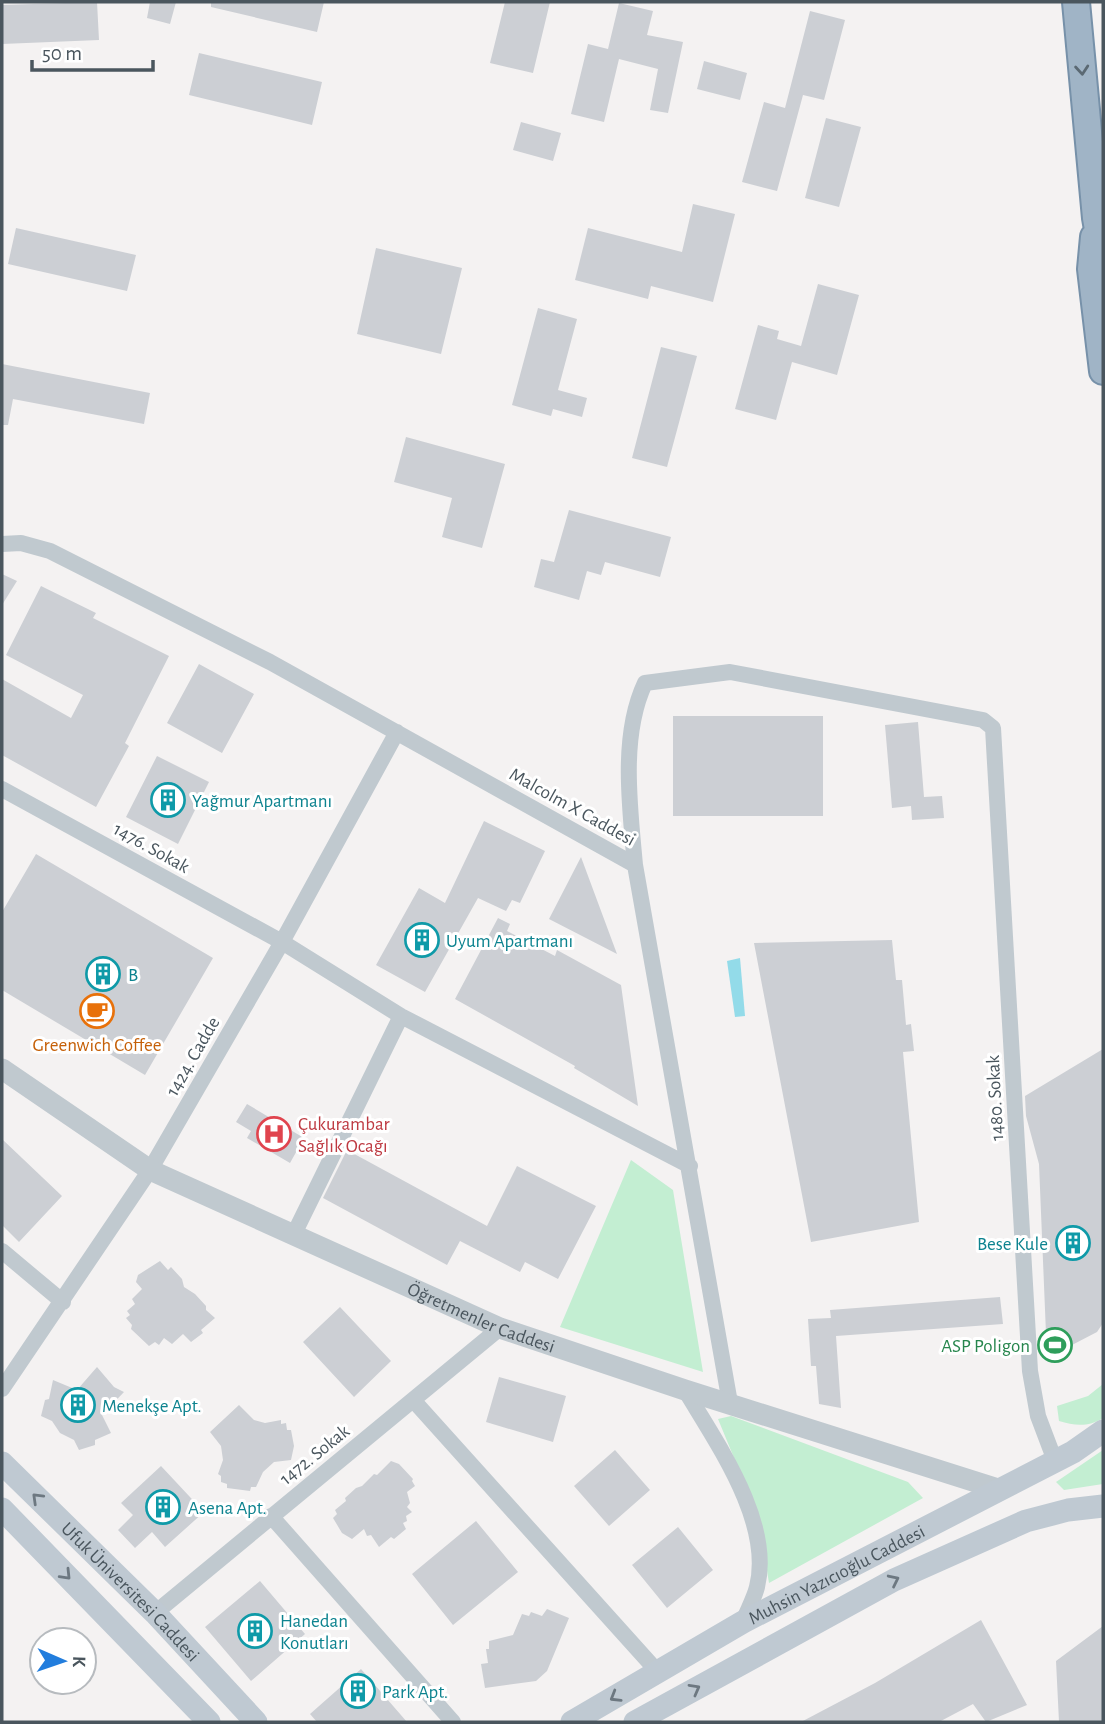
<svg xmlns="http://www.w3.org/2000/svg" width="1105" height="1724" font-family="'Alegreya Sans',sans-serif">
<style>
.green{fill:#c3eed2}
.water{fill:#93dbe9}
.building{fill:#cccfd4}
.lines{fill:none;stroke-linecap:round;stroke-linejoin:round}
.trunk-casing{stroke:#7791a9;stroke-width:30}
.minor{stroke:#c0c9cf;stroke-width:16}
.tertiary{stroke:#c0c9cf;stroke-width:21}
.secondary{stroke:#bfc9d2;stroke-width:23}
.trunk{stroke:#a0b4c6;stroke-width:26}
.oneway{stroke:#5b6973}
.oneway2{stroke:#6d7881}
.labels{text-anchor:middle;stroke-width:6;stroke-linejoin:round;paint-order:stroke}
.culture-label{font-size:19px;fill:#0d838f;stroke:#fff;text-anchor:start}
.street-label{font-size:19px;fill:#4a565e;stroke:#fff}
.food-label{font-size:19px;fill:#c56008;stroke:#fff}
.health-label{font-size:19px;fill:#be3a42;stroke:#fff;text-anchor:start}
.leisure-label{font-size:19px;fill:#27864d;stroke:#fff;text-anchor:end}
</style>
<rect width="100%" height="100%" fill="#f4f2f2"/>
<path class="green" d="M631,1160L673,1190L703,1372L560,1327Z
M1103,1384V1418C1089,1427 1075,1426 1059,1421L1057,1406L1088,1396Z
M731,1416L908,1482L923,1498L769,1583L758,1516L718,1419Z
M1103,1450V1484L1064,1490L1056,1482Z"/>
<path class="water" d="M740,958L745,1016L735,1017L727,961Z"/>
<path class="building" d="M97,2L99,40L2,44V5Z
M150,2H176L170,24L147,18Z
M211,2H324L317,32L211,7Z
M505,2H550L533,73L490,63Z
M619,3L653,11L647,35L683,42L668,113L650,110L658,69L619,59L604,122L571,114L588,44L608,49Z
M810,11L845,20L824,100L803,95L777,191L742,182L764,102L785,108Z
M199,53L322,82L312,125L189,95Z
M704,61L747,73L740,100L697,89Z
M826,118L861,127L839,207L805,198Z
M521,122L561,133L553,161L513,150Z
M693,204L735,214L713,302L651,286L648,299L575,280L588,228L682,252Z
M16,228L136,255L127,291L8,264Z
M376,248L462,268L441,354L357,334Z
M818,284L859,295L837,375L792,362L776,420L735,409L758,325L779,331L777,339L801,346Z
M538,308L577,319L558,390L587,398L582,417L553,409L551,416L512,405Z
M661,347L697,356L667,467L632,458Z
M2,364L150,393L144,424L13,399L8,425H2Z
M406,437L505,464L482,548L442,537L452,498L394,482Z
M569,510L671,537L660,577L605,562L601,575L587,571L579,600L534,587L541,559L554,562Z
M2,574L17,581L2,605Z
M41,586L96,613L93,618L169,656L125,743L129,746L96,807L2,755V679L71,718L83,695L6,655Z
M199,664L254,694L222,753L167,723Z
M673,716H823V816H673Z
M918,722L924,797L942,796L944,818L912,820L911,806L892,808L885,725Z
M157,756L209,782L178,844L126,817Z
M484,821L545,851L520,903L512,900L506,911L478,898L425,992L376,965L419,888L445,903Z
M36,854L213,958L145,1075L2,990V912Z
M581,857L617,954L549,919Z
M498,918L510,924L507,931L555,956L557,950L621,985L638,1106L574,1068L575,1066L455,999Z
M892,940L896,980H902L906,1025L911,1024L914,1051L903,1052L919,1222L811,1242L754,943Z
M1103,1049V1323L1097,1332L1047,1358L1039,1164L1026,1116L1025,1096Z
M247,1104L304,1138L290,1163L247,1138L251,1131L236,1122Z
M2,1139L62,1196L19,1242L2,1225Z
M347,1150L487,1226L517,1166L596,1206L558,1279L525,1262L520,1272L460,1241L447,1265L323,1198Z
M160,1261L168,1270L171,1267L182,1279L184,1287L195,1294L206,1306V1310L215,1318L201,1330L203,1333L191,1342L183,1334L172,1344L164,1338L159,1345L155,1342L149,1346L131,1329L132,1325L126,1318L130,1315L127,1311L135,1304L132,1299L142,1289L136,1282L138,1275Z
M1000,1297L1003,1324L836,1336L841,1408L819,1404L816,1366H811L808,1319L831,1318L830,1310Z
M340,1307L391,1361L354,1397L303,1342Z
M97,1367L114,1387L124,1392L102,1415L111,1433L95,1440V1445L79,1450L74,1440L60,1433L52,1421L41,1416L45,1400L49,1399L53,1380L77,1390Z
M499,1377L566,1396L553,1442L486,1422Z
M239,1405L254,1420L265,1423L281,1420V1424L286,1423L287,1430H291L294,1446L291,1460L274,1462L263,1472L256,1487H251L250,1491L227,1488V1484L221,1482V1476L218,1474L223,1460L221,1446L210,1432Z
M615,1450L650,1490L609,1526L574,1486Z
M391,1461L399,1464L413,1479L412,1481L415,1486L407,1492L410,1503L407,1507L412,1512L406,1516L407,1521L403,1523L406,1529L394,1539L391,1537L379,1547L371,1535L367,1536L364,1529L352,1539L342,1533L333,1518L337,1514L335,1510L346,1501L345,1498L356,1488L362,1486L374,1474L377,1475Z
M161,1466L204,1512L165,1547L152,1532L135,1548L118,1530L133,1515L121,1503Z
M476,1521L518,1572L453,1625L412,1574Z
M678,1527L713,1570L667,1608L632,1565Z
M260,1581L305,1634L251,1681L205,1627Z
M547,1609L569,1618L547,1671L536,1681L485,1688L481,1664L488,1663L486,1649H489V1641L513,1635L522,1614L529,1616L531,1612L542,1616Z
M981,1620L1027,1705L986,1722L973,1704L939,1722H801L875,1683Z
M1103,1626V1722H1059L1056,1661Z
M361,1669L407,1722H317L310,1714Z"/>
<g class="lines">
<g class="trunk-casing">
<path id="trunk" d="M1076,2L1096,218L1103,258
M1094,237L1091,269L1103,371"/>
</g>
<path class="minor" d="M2,544L21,543L50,551L270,662L635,865L730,1403
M2,789L282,942L401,1016L690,1166
M635,865C630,808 620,736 645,683L730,672L983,720L993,728L1030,1371L1038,1416L1055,1461
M293,1236L401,1016
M2,1251L63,1302
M2,1389L150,1170L282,942L397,732
M685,1390C717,1444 773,1522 757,1587C754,1599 747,1611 743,1622
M414,1401L657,1671
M271,1516L453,1722
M155,1613L500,1328"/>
<path class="tertiary" id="s1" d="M2,1069L150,1170L500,1328L685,1390L998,1489"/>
<g class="secondary">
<path id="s2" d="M2,1463L155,1613L256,1722"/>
<path d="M2,1509L209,1722"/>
<path id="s3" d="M572,1722L743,1622L1073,1452L1103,1431"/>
<path d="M635,1722L894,1580L1026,1521L1068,1510L1103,1506"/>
</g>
<use href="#trunk" class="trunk"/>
</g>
<defs><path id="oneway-chevron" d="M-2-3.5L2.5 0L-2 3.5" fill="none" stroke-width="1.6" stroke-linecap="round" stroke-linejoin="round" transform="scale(1.75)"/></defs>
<use class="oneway" href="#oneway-chevron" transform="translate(1082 70) rotate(85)"/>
<g class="oneway2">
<use href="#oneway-chevron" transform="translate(37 1498) rotate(-136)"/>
<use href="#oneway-chevron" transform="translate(66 1575) rotate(46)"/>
<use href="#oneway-chevron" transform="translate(894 1580) rotate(-26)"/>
<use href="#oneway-chevron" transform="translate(695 1689) rotate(-29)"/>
<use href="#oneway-chevron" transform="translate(615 1697) rotate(149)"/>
</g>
<defs>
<g id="building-ring" transform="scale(1.75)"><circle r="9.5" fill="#fff" stroke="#0f9aa8" stroke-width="1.5"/><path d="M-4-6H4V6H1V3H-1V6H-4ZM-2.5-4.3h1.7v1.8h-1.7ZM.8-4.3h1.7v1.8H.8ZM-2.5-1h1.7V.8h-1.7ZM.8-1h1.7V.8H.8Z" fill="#0f9aa8"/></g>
<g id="cafe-ring" transform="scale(1.75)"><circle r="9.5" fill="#fff" stroke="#e8710a" stroke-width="1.5"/><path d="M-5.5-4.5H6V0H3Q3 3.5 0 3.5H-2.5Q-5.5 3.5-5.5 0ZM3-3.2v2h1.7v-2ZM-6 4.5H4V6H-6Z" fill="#e8710a"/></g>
<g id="hospital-ring" transform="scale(1.75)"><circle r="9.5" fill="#fff" stroke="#e0444e" stroke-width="1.5"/><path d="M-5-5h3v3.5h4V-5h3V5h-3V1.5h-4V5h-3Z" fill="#e0444e"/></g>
<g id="stadium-ring" transform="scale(1.75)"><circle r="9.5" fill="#fff" stroke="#2e9e5b" stroke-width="1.5"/><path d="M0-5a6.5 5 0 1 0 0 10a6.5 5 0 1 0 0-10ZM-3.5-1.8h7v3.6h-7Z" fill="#2e9e5b"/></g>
</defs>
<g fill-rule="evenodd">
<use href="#building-ring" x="168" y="800"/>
<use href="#building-ring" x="422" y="940"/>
<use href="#building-ring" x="103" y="974"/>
<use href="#cafe-ring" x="97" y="1011"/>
<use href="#hospital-ring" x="274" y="1134"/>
<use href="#building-ring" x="1073" y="1243"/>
<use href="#stadium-ring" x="1055" y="1345"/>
<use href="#building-ring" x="78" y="1405"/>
<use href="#building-ring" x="163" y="1507"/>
<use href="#building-ring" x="255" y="1631"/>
<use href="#building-ring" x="358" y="1691"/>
</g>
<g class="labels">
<g class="culture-label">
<text x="192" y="807">Yağmur Apartmanı</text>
<text x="446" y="947">Uyum Apartmanı</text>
<text x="128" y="981">B</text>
<text x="1048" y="1250" text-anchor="end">Bese Kule</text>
<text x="102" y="1412">Menekşe Apt.</text>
<text x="188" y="1514">Asena Apt.</text>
<text x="280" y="1627">Hanedan<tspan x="280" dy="22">Konutları</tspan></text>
<text x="382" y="1698">Park Apt.</text>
</g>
<g class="street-label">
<text transform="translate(573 806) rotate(29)" y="7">Malcolm X Caddesi</text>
<text transform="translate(152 847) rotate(29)" y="7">1476. Sokak</text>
<text transform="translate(192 1056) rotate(-60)" y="7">1424. Cadde</text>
<text transform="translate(994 1098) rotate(-93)" y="7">1480. Sokak</text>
<text dy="7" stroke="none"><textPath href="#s1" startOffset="542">Öğretmenler Caddesi</textPath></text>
<text transform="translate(314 1454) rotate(-39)" y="7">1472. Sokak</text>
<text dy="7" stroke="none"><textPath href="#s3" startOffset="303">Muhsin Yazıcıoğlu Caddesi</textPath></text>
<text dy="7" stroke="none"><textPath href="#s2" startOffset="182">Ufuk Üniversitesi Caddesi</textPath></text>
</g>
<g class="food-label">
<text x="97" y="1051">Greenwich Coffee</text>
</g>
<g class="health-label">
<text x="298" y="1130">Çukurambar<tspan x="298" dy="22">Sağlık Ocağı</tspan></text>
</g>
<g class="leisure-label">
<text x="1030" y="1352">ASP Poligon</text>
</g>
</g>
<rect width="1105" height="1724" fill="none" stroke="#4a565e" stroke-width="7"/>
<g transform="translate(63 1661) rotate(92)"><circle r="33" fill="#ffffff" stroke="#b7bbbf" stroke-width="2"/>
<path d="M0-5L12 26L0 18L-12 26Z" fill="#227ddd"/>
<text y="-10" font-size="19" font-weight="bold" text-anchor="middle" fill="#4a565e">K</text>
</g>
<path d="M32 60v10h121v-10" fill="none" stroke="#4a565e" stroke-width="3.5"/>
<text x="42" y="60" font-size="21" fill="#4a565e" stroke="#ffffff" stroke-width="5" paint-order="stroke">50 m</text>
</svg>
